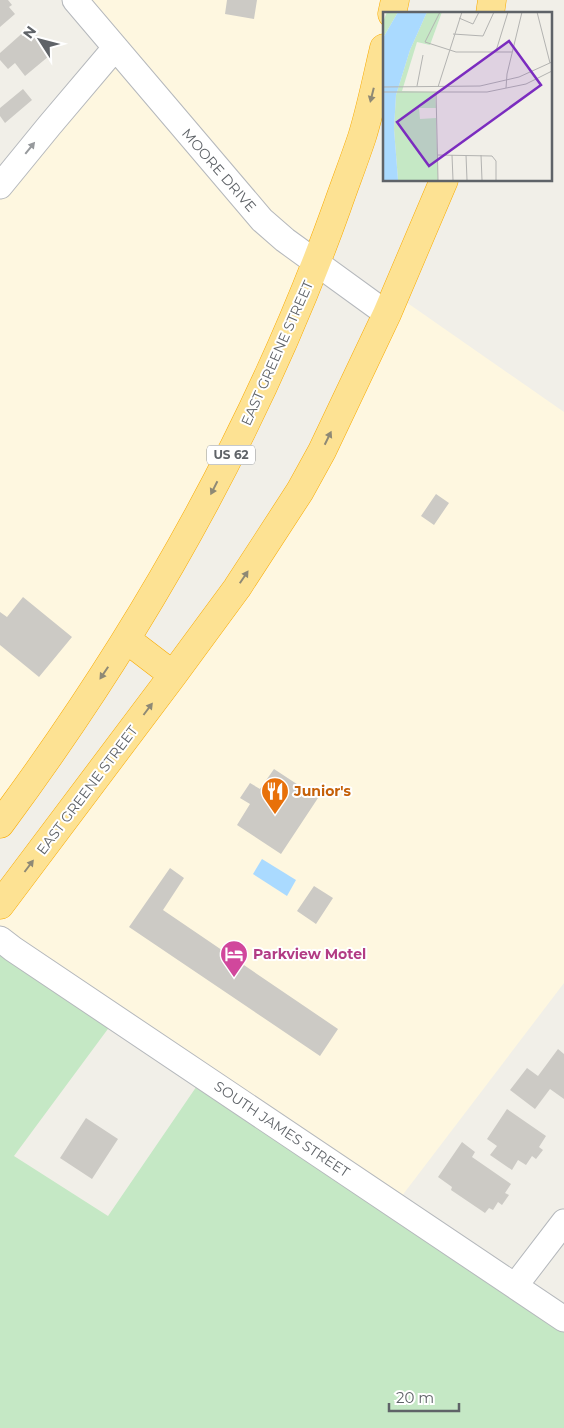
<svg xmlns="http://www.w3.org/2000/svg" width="564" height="1428" font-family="Montserrat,sans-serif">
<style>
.commercial{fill:#fef7e0}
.green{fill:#c5e8c5}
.water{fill:#aadaff}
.building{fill:#cccac5}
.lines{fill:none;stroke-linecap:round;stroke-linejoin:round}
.minor-casing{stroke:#b5b8bc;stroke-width:27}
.highway-casing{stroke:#f9ab00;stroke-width:29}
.minor{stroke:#fff;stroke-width:25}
.highway{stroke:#fde293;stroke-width:28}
.oneway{fill:#8e8975}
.oneway2{fill:#979a9d}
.labels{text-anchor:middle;stroke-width:4;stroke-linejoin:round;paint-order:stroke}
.shield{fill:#fff;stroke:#8f9295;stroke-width:1}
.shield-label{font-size:12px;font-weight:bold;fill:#5f6368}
.street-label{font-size:14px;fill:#5f6368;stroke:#fff}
.food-label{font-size:14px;font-weight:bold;fill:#c56008;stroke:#fff;text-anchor:start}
.hotel-label{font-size:14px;font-weight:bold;fill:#b23c85;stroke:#fff;text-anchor:start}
.inset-road{fill:none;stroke:#b3b3b1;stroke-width:1}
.view{fill:#7b2cbf;fill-opacity:0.15;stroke:#7b2cbf;stroke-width:2.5}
.inset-edge{fill:none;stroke:#5f6368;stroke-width:2.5}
</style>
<rect width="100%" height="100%" fill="#f1efe8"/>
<path class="commercial" d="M75,0H395L384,14V48L244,428L0,824V186L115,49Z
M396,295L564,412V983L395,1205L0,939V905L237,588Z"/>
<path class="green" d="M0,939L116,1018L14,1156L108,1216L203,1077L564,1319V1428H0Z"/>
<path class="water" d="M262,859L296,880L287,896L253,874Z"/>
<path class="building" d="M0,0H8L12,5L9,7L15,14L0,27Z
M227,0H257L254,19L225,14Z
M27,29L33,37L36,34L44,44L41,47L49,56L25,76L15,63L8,69L0,60V53Z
M23,89L32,100L5,123L0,116V108Z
M436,494L449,503L434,525L421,516Z
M23,597L72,637L39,677L0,645V612L7,617Z
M274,769L318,798L281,854L237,825L250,804L240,798L250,783L260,789Z
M170,868L184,878L163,910L338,1029L320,1056L129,927Z
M314,886L333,898L316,924L297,911Z
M558,1049L564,1054V1099L550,1089L535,1109L510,1090L527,1068L538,1076Z
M507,1109L546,1136L539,1147L543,1150L536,1159L532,1156L526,1165L518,1160L512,1170L490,1155L497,1146L487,1139Z
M86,1118L118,1139L92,1179L60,1158Z
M462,1142L475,1152L472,1157L511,1184L505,1193L509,1195L502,1205L498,1202L493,1210L489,1208L485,1213L451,1190L452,1187L438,1177Z"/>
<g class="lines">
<g class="minor-casing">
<path id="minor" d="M75,0L262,220L285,240L387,314
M0,186L49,126L115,48
M0,939L13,949L564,1319
M515,1286L564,1222"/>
</g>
<g class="highway-casing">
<path id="highway" d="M392,14L395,0
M490,14L492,0
M126,639L173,675
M0,824C141,634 257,430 337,207C345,184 354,161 362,137C371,108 377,77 384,48
M0,905L173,675L237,588L300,491L322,451L387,314L444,180"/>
</g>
<use href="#minor" class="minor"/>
<use href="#highway" class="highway"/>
</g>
<defs><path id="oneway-solid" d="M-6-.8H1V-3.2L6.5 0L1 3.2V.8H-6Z" transform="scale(1.25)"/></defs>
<g class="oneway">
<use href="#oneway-solid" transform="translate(372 95) rotate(104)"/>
<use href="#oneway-solid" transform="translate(328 438) rotate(-64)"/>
<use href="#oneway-solid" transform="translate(214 488) rotate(117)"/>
<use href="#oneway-solid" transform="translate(244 577) rotate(-56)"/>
<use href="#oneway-solid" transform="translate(104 673) rotate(124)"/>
<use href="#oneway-solid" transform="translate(148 709) rotate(-53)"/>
<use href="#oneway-solid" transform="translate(29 866) rotate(-53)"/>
</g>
<use class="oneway2" href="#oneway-solid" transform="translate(30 148) rotate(-51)"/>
<defs>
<g id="restaurant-pin" transform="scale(1.4375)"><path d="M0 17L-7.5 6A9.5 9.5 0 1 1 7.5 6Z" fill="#e8710a" stroke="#fff"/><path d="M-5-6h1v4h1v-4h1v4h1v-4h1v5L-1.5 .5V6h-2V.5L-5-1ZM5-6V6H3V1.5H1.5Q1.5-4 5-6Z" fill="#fff"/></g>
<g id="hotel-pin" transform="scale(1.4375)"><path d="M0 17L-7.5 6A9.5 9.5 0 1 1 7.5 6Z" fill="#d1479c" stroke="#fff"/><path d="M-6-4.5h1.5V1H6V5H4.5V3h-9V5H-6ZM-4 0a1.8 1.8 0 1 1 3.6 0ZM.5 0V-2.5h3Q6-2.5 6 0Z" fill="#fff"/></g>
</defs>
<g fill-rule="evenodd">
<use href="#restaurant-pin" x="275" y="791"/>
<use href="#hotel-pin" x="234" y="954"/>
</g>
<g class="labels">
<rect class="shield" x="207" y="445.5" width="48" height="19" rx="4"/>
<g class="shield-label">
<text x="231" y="459">US 62</text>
</g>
<g class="street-label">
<text transform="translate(219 170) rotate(49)" y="5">MOORE DRIVE</text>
<text transform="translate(277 353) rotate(-66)" y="5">EAST GREENE STREET</text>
<text transform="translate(87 790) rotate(-53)" y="5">EAST GREENE STREET</text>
<text transform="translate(282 1129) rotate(34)" y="5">SOUTH JAMES STREET</text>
</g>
<g class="food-label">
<text x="294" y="796">Junior's</text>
</g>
<g class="hotel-label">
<text x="253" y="959">Parkview Motel</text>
</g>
</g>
<g transform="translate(383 12)">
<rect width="169" height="169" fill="#f1efe8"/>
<path d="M4,0H15L0,26V10ZM44,0H59L47,33L34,30L19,79L52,80L53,96H36L37,107L53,106L55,168H15L11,117L13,83L27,38Z" fill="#c5e8c5"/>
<path d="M15,0H44L27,38L13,83L11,117L15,168H0V26Z" fill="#aadaff"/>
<path class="inset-road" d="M57,0L42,30L73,40H129M154,0L167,51M76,6L90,12L96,0M70,22L100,24L111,0M113,39L125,0M34,74L40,43M0,75L97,74L136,65L169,50M55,75L79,0M123,76L124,62L139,0M0,80H104L143,72L169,59M53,80L55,168M54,143L109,144L113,149V168M69,143L70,168M83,143L84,168M98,143L99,168"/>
<path class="view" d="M126,29L158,73L46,154L14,110Z"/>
<rect width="169" height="169" class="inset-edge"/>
</g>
<g transform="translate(40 40) rotate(306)" stroke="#ffffff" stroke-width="4" paint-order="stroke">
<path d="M0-4L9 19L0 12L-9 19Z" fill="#5f6368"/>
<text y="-8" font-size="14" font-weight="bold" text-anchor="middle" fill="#5f6368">N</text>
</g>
<path d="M389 1403v8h70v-8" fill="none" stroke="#5f6368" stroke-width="2.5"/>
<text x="396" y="1403" font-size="15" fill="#5f6368" stroke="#ffffff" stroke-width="4" paint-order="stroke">20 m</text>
</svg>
